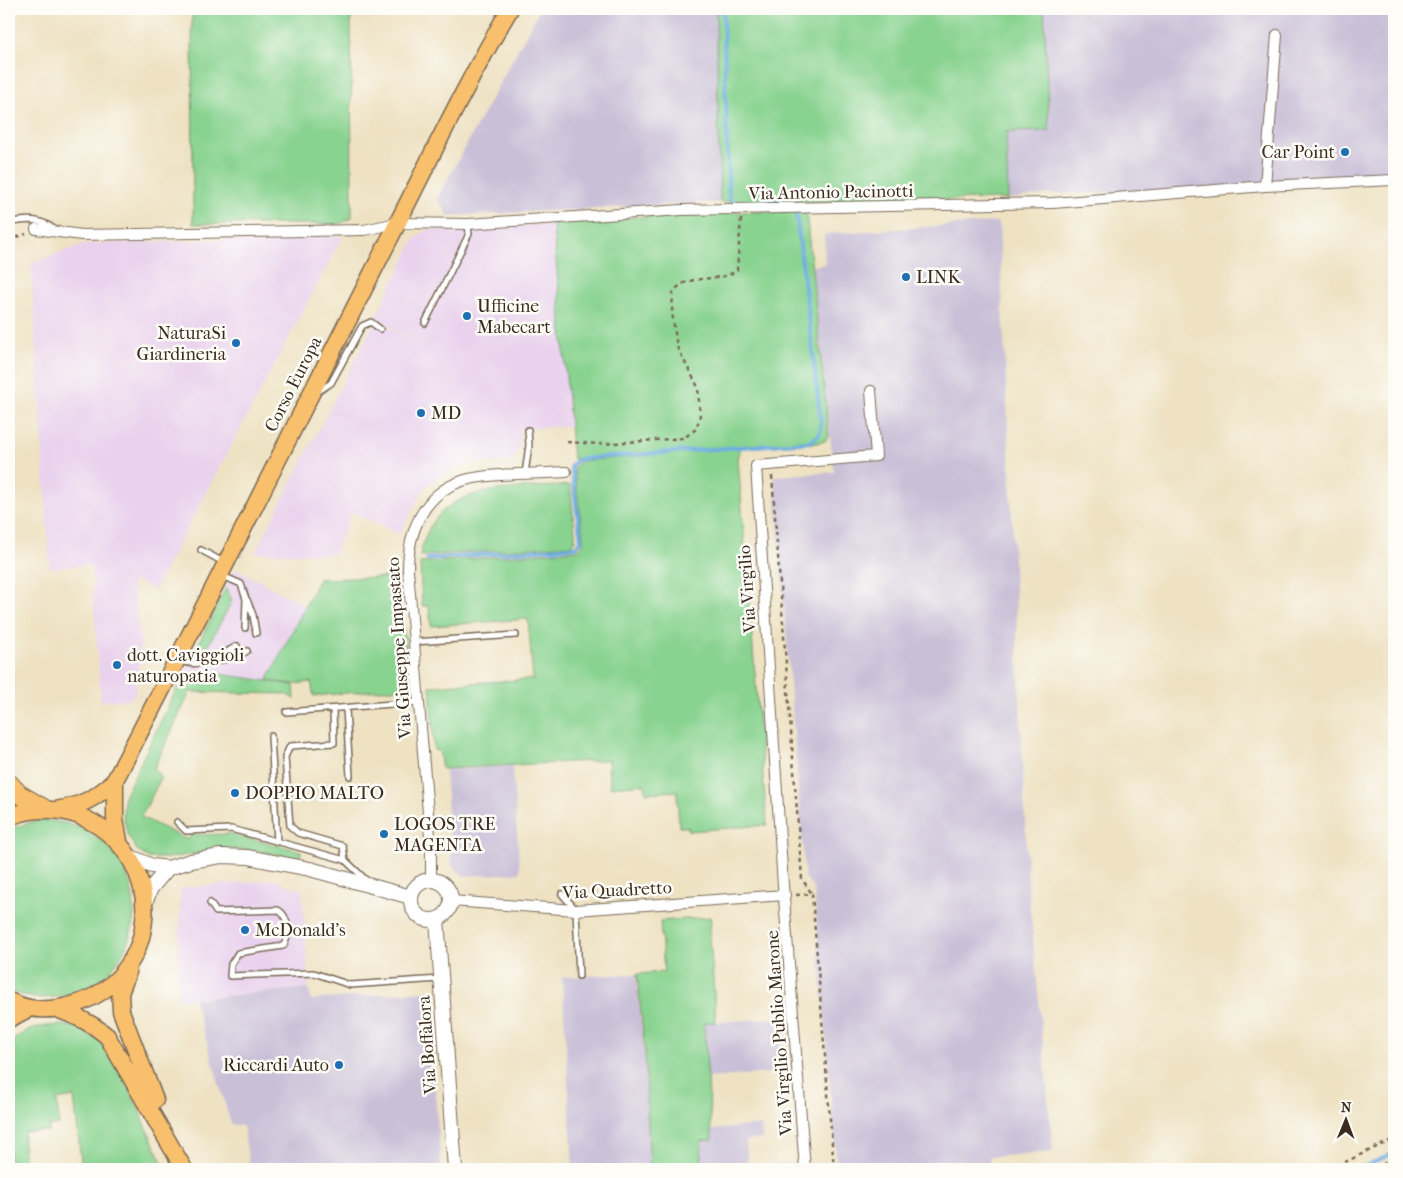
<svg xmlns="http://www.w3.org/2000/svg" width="1403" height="1178" font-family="'IM FELL French Canon',serif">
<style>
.built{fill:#e9d2ed}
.industrial{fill:#c9bfd7}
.green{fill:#89d390;stroke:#627e57}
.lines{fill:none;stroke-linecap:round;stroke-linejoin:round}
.stream{stroke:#6eaee1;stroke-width:4}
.service-casing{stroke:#7a6a58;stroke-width:8}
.minor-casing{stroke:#7a6a58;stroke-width:12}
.tertiary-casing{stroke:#7a6a58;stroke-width:16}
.primary-casing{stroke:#7a6a58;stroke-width:19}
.trunk-casing{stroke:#7a6a58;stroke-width:20}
.path{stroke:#7a6a58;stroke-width:2.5;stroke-dasharray:4 4;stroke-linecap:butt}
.service{stroke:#fff;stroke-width:5}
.minor{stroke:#fff;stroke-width:10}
.tertiary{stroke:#fff;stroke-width:14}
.primary{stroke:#f8bf6c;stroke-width:16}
.trunk{stroke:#f8bf6c;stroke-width:18}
.poi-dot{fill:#1f6fb2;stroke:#fdfcf7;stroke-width:2}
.labels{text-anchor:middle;stroke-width:5;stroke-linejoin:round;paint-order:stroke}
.poi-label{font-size:18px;fill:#3b2a1e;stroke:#fdfcf7;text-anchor:start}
.street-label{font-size:18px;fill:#3b2a1e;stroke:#fdfcf7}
</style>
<rect width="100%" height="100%" fill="#fdfcf7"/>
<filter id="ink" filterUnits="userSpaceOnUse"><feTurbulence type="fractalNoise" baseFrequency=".02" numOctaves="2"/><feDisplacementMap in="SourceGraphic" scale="10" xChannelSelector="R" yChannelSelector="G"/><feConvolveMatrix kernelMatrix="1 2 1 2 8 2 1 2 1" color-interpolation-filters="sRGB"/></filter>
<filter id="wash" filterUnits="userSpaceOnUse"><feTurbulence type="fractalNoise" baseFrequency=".0096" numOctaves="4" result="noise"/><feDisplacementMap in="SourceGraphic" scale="20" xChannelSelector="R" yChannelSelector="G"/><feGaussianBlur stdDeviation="1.12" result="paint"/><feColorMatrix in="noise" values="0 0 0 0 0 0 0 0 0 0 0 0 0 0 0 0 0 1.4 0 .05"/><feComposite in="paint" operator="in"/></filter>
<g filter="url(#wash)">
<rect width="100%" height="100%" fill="#eee2c3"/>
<path class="built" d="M553,224L570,426L519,429L520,445L512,462H482L460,466L431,482L423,490L400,534L352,512L334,554L255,553L375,321L448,355L375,319L414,240L426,230Z
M343,236L154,590L132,579L141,649L135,693L131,699L101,701L91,565L50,568L31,264L83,244Z
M236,569L306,606L267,682L214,673L200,680H181L192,657L205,653L232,601L226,587Z
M274,880L302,890L309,988L194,999H177L181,888Z"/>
<path class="industrial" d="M540,9H716L720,202L449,216L437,199Z
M1044,9H1394V174L1164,191L1050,194L1008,199L1006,132L1049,131Z
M999,222L1028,886L1053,1152L989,1157L990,1169H837L814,889L805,877L774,476L834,472L812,266L825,264L824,234Z
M512,766L520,873L464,876L452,866L445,770Z
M636,974L644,1053L650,1169H573L562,977Z
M309,988L311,1000L427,991L441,1169H250L243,1126L231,1124L194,999Z
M778,1018L782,1072L708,1078L704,1023Z
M761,1125L762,1139L746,1141L748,1167L789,1163V1169H703L701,1141L712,1140V1130Z"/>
<path class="green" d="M192,9H351L352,218L339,224H193Z
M716,9H1044L1049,131L1006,132L1008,199L720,202Z
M806,211L829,436L825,441L817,443L741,448L738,459L767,825L689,831L688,827H679L677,791L646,793L645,784L610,787L608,760L442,769L439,751L434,750L430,686L533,679L528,619L431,626L429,606H422L420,563L578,550L583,544V537L574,468L581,461L701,451L573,459L553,224L689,213Z
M570,485L575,533V540L572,545L420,556C434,479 508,491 570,485Z
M396,577L412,687L314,696L311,682L294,684L267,681L319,579Z
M226,587L232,601L204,653L192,657Z
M213,673L294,685L295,699L285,694L190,692L154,768L161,778L141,817L188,840L191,835L230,834L301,851V855L294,858L260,851L223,849L169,858H149L138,851L128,836L123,816L124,797L181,680H200Z
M39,820C49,821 60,821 69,824C163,853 152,988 53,997C39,999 22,997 9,990V829Z
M711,917L710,937L716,1022L704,1023L712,1140L701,1141L702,1169H650L645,1053L637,974L664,972L660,921Z
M61,1025C72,1026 85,1028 94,1036C120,1057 149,1136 165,1169H82L74,1097L57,1100L59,1125L49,1126V1131L24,1132L23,1169H9V1044C25,1028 39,1026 61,1025Z"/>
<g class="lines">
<path class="stream" d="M723,9L729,199L734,203L792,200L796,203
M427,559L576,547L581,540L571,466L579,459L809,442C818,438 821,434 821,423L796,212
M1359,1169L1394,1153"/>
</g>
</g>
<g filter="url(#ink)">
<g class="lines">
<g class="service-casing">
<path id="service" d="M9,223C26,219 41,218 55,230
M425,323L469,234L468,224
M319,391L331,383L362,326L371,322L380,329
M525,474L529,445L528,430
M201,550L225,563
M223,576L241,584L246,599L245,628
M247,600L253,615L256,633
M414,642L516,635
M179,660C202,670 217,657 237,646
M213,662L238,656L247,651
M333,709L334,743L290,746L285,757L290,826L298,833L343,846L345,860
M346,709L350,776
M286,712L419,702
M271,736L277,842
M177,822L186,831L231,829L272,840L345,860L366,880
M562,894L576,910L579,976
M210,903L216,912L278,910C289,916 290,936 283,946L238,953L231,964L230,976L314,973L350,985L440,979"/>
</g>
<g class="minor-casing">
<path id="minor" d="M1265,186L1277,35
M36,229L82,235L364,230L397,223L468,224L682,210L1053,203L1265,186L1394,180
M431,880V849L408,570C408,532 423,494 462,481C486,473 539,474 566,472
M451,901L576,910L785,895
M805,1169L783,885L756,466L876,456L871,391"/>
</g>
<g class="tertiary-casing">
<path id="tertiary" d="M131,857L152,866L168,868L191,861L221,856L248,857L310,869L411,897
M411 900a20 20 0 1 1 40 0a20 20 0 1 1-40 0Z
M145,903L151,888L168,868
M437,919L455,1169
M1388,1169L1394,1166"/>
</g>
<g class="primary-casing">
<path id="primary" d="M115,780V819L119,841
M56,810C81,806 97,798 115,780C209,601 297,419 389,240C428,163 466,83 510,9
M9,817C33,807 62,807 86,819C169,860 163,979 72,1005C58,1009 45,1011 30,1008C23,1007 16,1004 9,1001
M128,972L120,993L121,1011L155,1100
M57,1009C76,1016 92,1023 107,1036L184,1169
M9,1019L30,1008"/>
</g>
<g class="trunk-casing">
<path id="trunk" d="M9,783L19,794L45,809"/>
</g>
<path class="path" d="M9,240L26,234
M567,442L600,444L684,438L696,429L700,417L698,387L677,347L672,312L673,293C687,271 718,285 737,270L741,219
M772,476L802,879L812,894
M796,895L812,894L834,1169
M815,1169L834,1168
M1330,1169L1394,1139"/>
<use href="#service" class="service"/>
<use href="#minor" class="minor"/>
<use href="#tertiary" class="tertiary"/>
<use href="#primary" class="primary"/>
<use href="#trunk" class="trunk"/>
</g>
</g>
<g class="poi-dot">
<circle cx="1345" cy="152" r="5"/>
<circle cx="906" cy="277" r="5"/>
<circle cx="467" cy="316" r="5"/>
<circle cx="236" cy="343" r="5"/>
<circle cx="421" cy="413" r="5"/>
<circle cx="117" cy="665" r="5"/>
<circle cx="235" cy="793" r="5"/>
<circle cx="384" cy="834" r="5"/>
<circle cx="245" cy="930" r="5"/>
<circle cx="339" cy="1065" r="5"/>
</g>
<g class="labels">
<g class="poi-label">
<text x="1335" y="158" text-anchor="end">Car Point</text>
<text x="916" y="283">LINK</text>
<text x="477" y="312">Ufficine<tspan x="477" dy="21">Mabecart</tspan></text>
<text x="226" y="339" text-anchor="end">NaturaSi<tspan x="226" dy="21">Giardineria</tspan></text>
<text x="431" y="419">MD</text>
<text x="127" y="661">dott. Caviggioli<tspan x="127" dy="21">naturopatia</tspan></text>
<text x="245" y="799">DOPPIO MALTO</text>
<text x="394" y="830">LOGOS TRE<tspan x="394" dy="21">MAGENTA</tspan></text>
<text x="255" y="936">McDonald's</text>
<text x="329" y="1071" text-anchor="end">Riccardi Auto</text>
</g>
<g class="street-label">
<text transform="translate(831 192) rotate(-1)" y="6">Via Antonio Pacinotti</text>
<text transform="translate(293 384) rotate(-63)" y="6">Corso Europa</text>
<text transform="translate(747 589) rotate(-94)" y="6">Via Virgilio</text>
<text transform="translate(399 648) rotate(-94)" y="6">Via Giuseppe Impastato</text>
<text transform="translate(617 890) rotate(-3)" y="6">Via Quadretto</text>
<text transform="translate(779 1033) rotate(-94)" y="6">Via Virgilio Publio Marone</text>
<text transform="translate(427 1045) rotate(-94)" y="6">Via Boffalora</text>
</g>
</g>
<rect width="1403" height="1178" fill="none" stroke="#fdfcf7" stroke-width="30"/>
<g transform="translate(1346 1120) rotate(1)" stroke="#fdfcf7" stroke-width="4" paint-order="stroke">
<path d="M0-4L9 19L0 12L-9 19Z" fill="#3b2a1e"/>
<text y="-8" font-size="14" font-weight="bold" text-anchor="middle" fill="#3b2a1e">N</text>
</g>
</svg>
